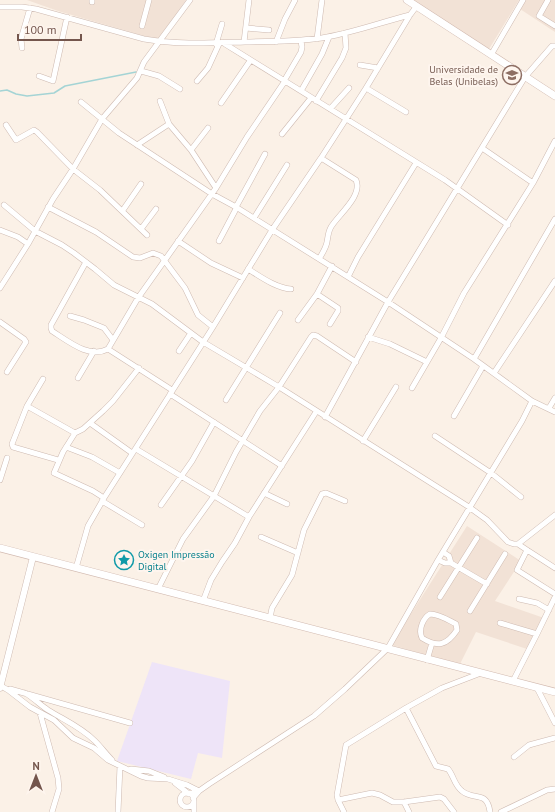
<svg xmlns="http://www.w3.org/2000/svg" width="555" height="812" font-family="'PT Sans',sans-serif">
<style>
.residential{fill:#f2e2d6}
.education{fill:#eee4f8}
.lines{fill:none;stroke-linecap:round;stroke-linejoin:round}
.stream{stroke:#a4d4d5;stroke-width:1.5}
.minor-casing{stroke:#cebab1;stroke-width:6}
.tertiary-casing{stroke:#cebab1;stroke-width:7}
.secondary-casing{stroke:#d1b9af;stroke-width:8}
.minor{stroke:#fff;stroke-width:5}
.tertiary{stroke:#fff;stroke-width:6}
.secondary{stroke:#fff;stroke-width:7}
.labels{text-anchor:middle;stroke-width:4;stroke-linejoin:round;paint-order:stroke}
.education-label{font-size:10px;fill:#785e54;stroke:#fef5ee;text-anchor:end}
.culture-label{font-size:10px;fill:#0d838f;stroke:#fef5ee;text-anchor:start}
</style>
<rect width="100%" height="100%" fill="#fbf1e7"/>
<path class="residential" d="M27,0H186L161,36L155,39L58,11Z
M410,0H519L489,49Z
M526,0H555V32L520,9Z
M467,526L521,561L495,601L544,618L527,649L476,632L460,664L391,645Z"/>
<path class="education" d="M152,662L230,681L222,758L198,753L191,779L117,761Z"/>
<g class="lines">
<path class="stream" d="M0,91L7,90L16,94L27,96L54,93L65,86L136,72"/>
<g class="minor-casing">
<path id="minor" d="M548,0L539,16L555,26
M92,2V0
M0,7H22L36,9L144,39C178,45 211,43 245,42C273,41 300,42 327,37C355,32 382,22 410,15
M142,26L149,0
M246,28L269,30
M317,39L322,0
M244,42L249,0
M276,42L285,19L295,0
M216,44L222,24
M225,44L445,180L508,225
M22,48L21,39L30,8
M491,55L523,0
M360,65L378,68
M141,71L159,76L180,89
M39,76L53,81L67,17
M197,81L208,68L219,44
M284,81L301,52L302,47L301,41
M366,88L406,112
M301,91L322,54L329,37
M160,101L169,124L191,150L216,188
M316,101L342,58L346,48L345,33
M81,102L119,133L212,194L236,207L388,302L474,359L532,401L555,412
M221,103L250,61
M330,109L349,88
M6,125L16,140L34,130L37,132L73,169L100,190L147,235
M282,134L311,98
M137,145L169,124
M482,148L533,183
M191,150L208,128
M4,205L35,231L62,245L74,253L95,269L114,285L152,304L203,342L279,387L469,507L487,520L508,542L514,544H518L527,550L555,568
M48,207L96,232L133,257L140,258L153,253L161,256L185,288L198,315L213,327
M236,207L265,154
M123,210L141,184
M254,218L287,165
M141,229L156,209
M0,230L18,237L28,244
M178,241L211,263L243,278
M219,241L237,207
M319,259C322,254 326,248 327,242C328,237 328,232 331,227C338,215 363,196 356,180L321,158
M86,262L51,325V328L52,331C68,341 89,359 108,349L138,298L216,188L247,137L285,81
M248,269C261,277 276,288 291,289
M348,277L358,257L416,163
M0,288L28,244L53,199L73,169L102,119L137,78L144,62L190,0
M317,294L338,308V311L330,324
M70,316L84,320L104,328L113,340
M298,320L317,294L332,266
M0,322L24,339L26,342L7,372
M368,337L390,344L427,362
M108,349L172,390
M179,351L191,333
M474,359L555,219
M494,373L555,281
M78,378L94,351
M43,379L27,406L12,444L13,447L58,460
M412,388L441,338L464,293L533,183L555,141
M170,394L282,466
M226,400L280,313
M27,406L75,433
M549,408L555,398
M454,416L483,366
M325,417L388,302L525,77L552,46H555
M90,423L132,453
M435,436L491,473L521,497
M363,441L396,387
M66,447L92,457L120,473
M136,449L249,517
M0,480L7,458
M264,493L287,504
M104,498L93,491L54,473L63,452L75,433L83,429L103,411L113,401L139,368
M102,501L142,525
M161,505L192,461L214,422
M261,537L298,553
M518,544L555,515
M527,550L517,570L555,594
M443,552L449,556L451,563
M438,560L445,563H451L487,584
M76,568L88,526L104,498L213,327L272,230L321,158L366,88L410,15L416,7
M158,589L183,539L214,496L236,452L260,411L279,387L311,337L313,335L317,336L356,362
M440,597L477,538
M519,599L537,603L549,610
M203,601L211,580L222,562L235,543L249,517L316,412
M470,611L505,554
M430,614C439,614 448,620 456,624L457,630C447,645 438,648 422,638C418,630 423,618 430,614Z
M270,618L272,608L292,575L304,530L322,494L326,493L345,501
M500,623L537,634
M427,660L432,643
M513,681L537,634L555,597
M1,686L8,690L30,707L54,720L73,738L94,748L108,760L141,776L148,778L168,779L187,785L199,791
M537,688L555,723
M10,689L130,723
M25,693C34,698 40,705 48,710C64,720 81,727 95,741C101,747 106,754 112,760
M406,708L436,766L448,769C454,776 454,785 462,791C474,801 487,790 490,812
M40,713L58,778L59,789L52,812
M514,757L529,745L555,738
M131,769L149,771L164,777
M175,783L189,794L198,791
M180 800a7 7 0 1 1 14 0a7 7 0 1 1-14 0Z
M193,798L199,791L209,784L314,716L345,689L388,648L438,560L522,421L532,401
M338,800L372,793L380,795L393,802H404L440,797L444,799L454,812
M194,801V812
M404,802L409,812
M118,812L120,766
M344,812L338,800L337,795L346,745L406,708L442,688L481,673
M501,812L547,790L555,789"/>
</g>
<g class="tertiary-casing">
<path id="tertiary" d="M0,688L33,557"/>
</g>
<g class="secondary-casing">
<path id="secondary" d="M407,0L555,96
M0,548L555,692"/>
</g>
<use href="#minor" class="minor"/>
<use href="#tertiary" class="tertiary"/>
<use href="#secondary" class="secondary"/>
</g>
<defs>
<g id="university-ring" transform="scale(1)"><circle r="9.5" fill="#fef5ee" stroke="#8d6e63" stroke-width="1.5"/><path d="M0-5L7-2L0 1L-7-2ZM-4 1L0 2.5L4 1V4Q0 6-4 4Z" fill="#8d6e63"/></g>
<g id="sight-ring" transform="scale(1)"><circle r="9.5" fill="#fef5ee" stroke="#0f9aa8" stroke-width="1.5"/><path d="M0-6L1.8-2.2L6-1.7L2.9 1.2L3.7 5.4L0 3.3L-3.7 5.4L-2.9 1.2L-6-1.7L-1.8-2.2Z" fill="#0f9aa8"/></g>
</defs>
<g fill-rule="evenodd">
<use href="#university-ring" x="512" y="75"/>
<use href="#sight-ring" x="124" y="560"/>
</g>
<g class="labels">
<g class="education-label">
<text x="498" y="73">Universidade de<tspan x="498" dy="12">Belas (Unibelas)</tspan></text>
</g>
<g class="culture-label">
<text x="138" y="558">Oxigen Impressão<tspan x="138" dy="12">Digital</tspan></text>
</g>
</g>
<g transform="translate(36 776)" stroke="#fef5ee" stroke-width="3" paint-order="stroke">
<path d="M0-3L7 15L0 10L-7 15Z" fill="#74564d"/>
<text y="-6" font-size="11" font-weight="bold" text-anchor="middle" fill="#74564d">N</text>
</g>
<path d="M18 34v6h63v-6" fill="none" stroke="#74564d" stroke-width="2"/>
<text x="24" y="34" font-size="12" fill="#74564d" stroke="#fef5ee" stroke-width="3" paint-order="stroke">100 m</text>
</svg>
